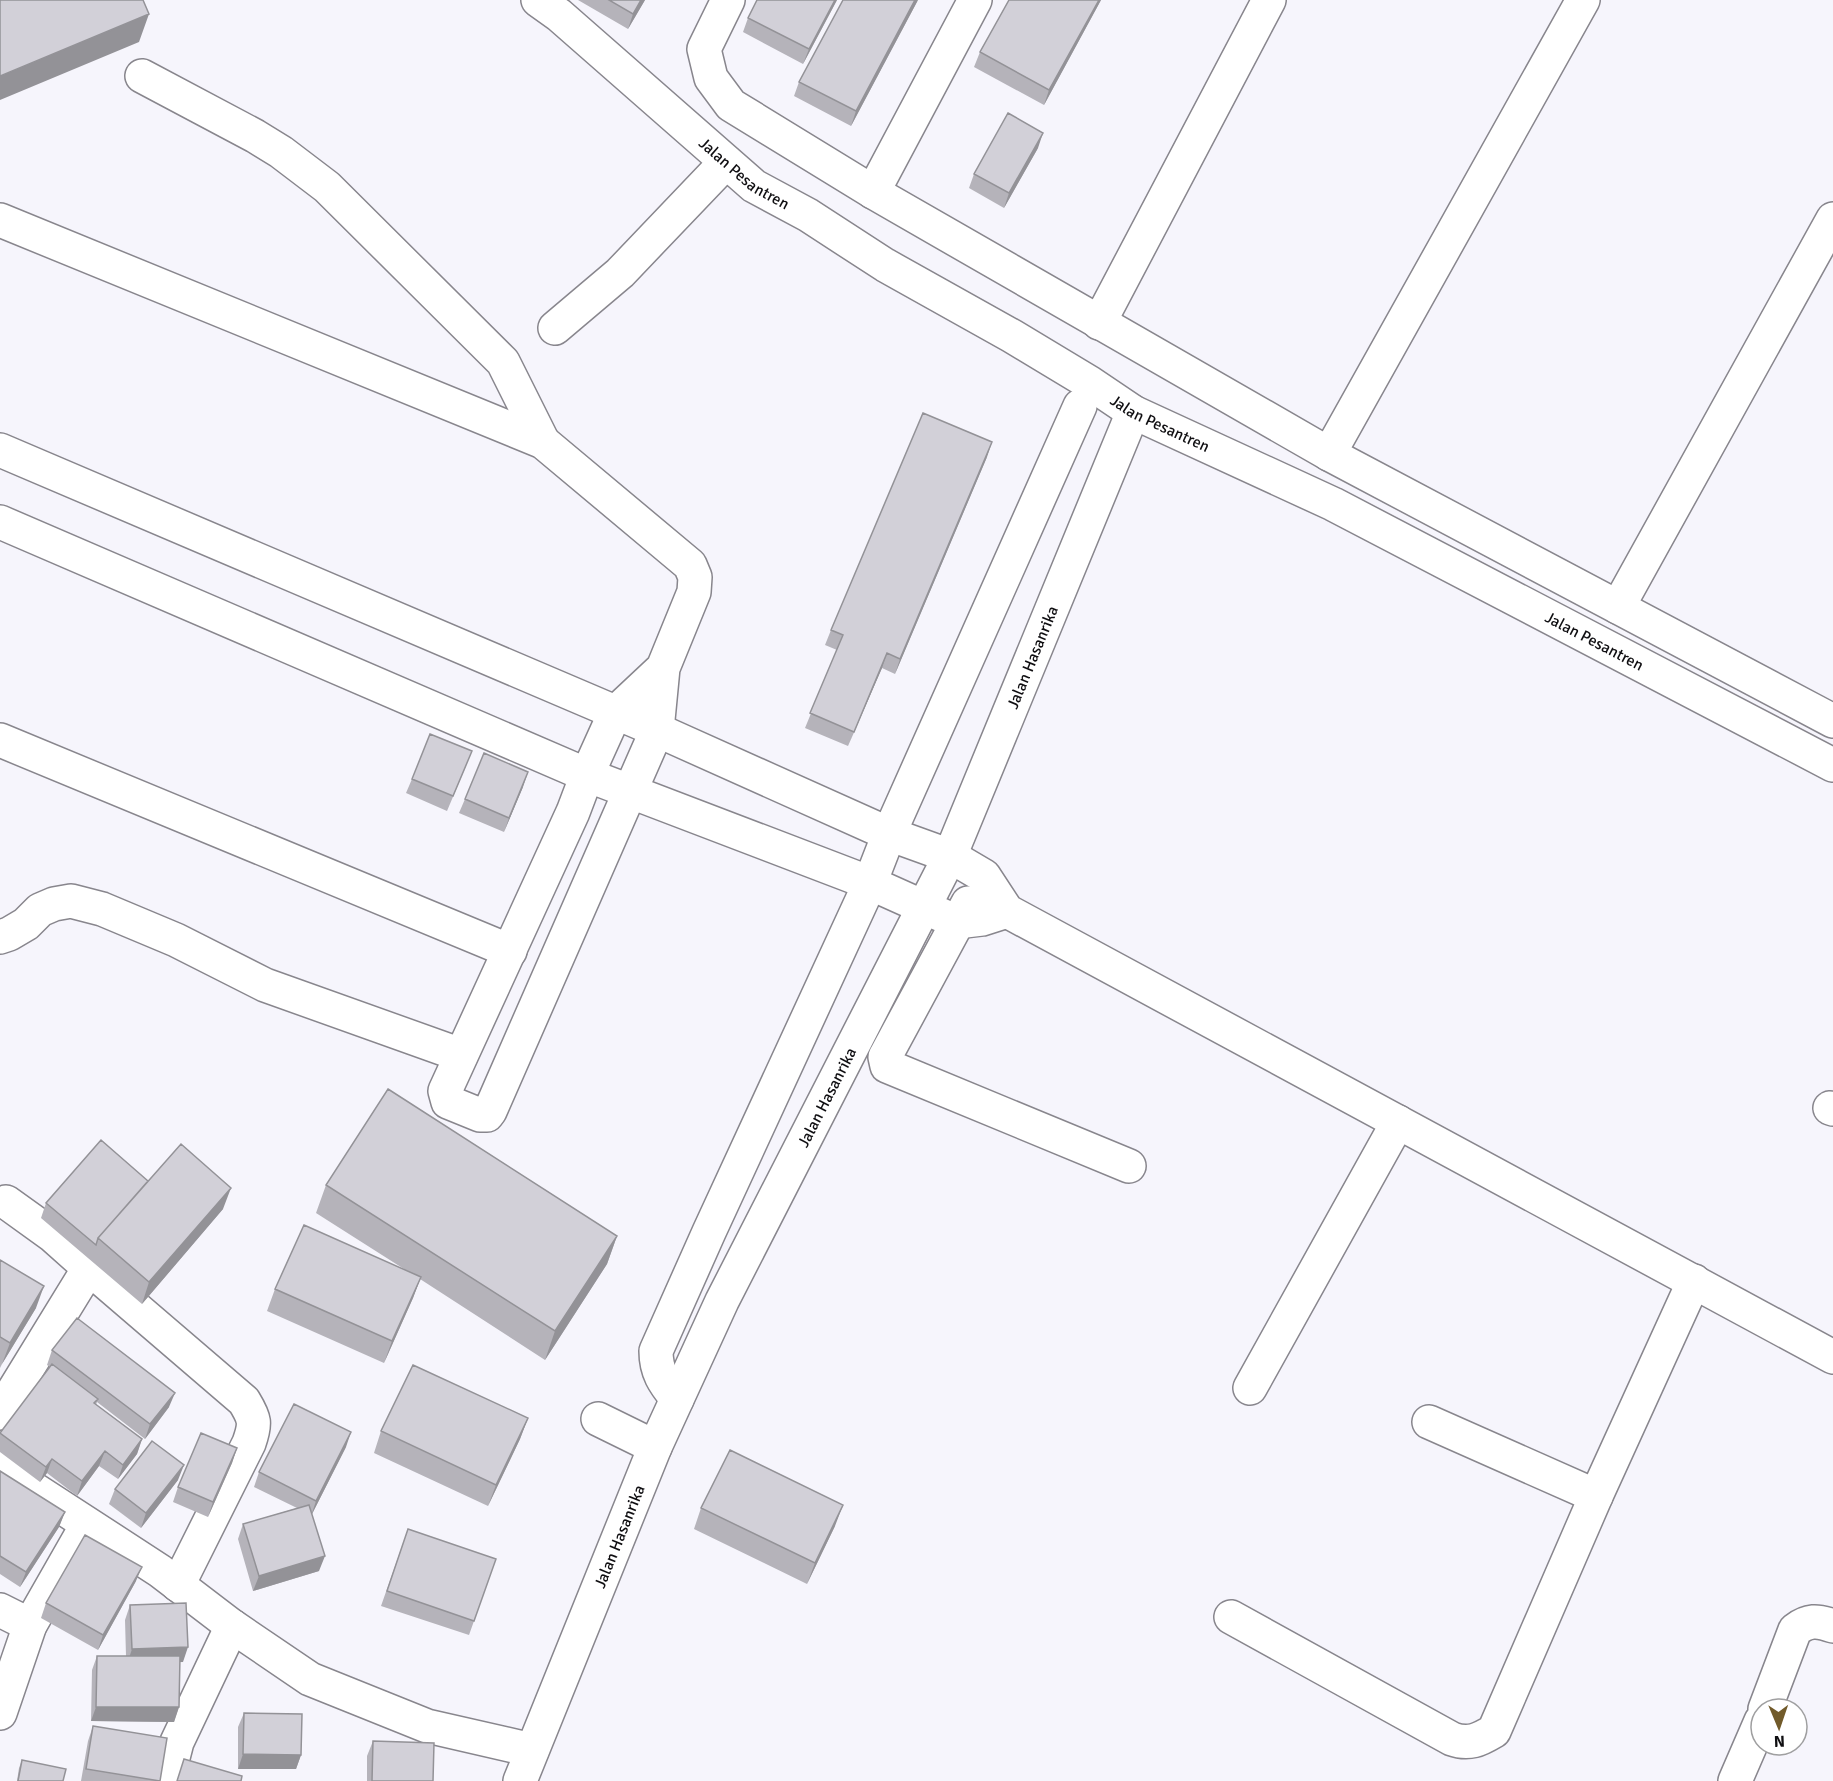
<svg xmlns="http://www.w3.org/2000/svg" width="1833" height="1781" font-family="Signika,sans-serif">
<style>
.lines{fill:none;stroke-linecap:round;stroke-linejoin:round}
.minor-casing{stroke:#88868d;stroke-width:36}
.minor{stroke:#fff;stroke-width:33}
.wall{fill:#b5b3ba}
.shaded-wall{fill:#939297}
.building{fill:#d2d0d8;stroke:#939297;stroke-width:1.5}
.labels{text-anchor:middle;stroke-width:6;stroke-linejoin:round;paint-order:stroke}
.street-label{font-size:16px;fill:#100f12;stroke:#fff}
</style>
<rect width="100%" height="100%" fill="#f6f5fc"/>
<g class="lines">
<g class="minor-casing">
<g id="minor">
<path id="s1" d="M538,0L559,15L754,186L808,215L885,265L1012,336L1090,383L1133,412L1333,504L1833,765"/>
<path d="M728,0L704,49L711,78L731,105L873,192L1329,454L1833,721"/>
<path d="M142,76L255,136L281,152L327,187L503,362L543,442"/>
<path d="M873,192L975,0"/>
<path d="M0,220L543,442L690,565L695,577L694,592L663,668L657,730L490,1111L487,1115H480L448,1102L445,1091L573,812L587,775L615,713L663,668"/>
<path d="M1099,323L1269,0"/>
<path d="M555,328L620,273L726,162"/>
<path d="M0,450L657,730L889,834L950,856L984,876L1007,911L1833,1357"/>
<path d="M1329,454L1583,0"/>
<path d="M0,522L587,775L870,883L957,922L982,919L1007,911"/>
<path d="M1618,607L1833,219"/>
<path d="M0,740L510,951"/>
<path d="M968,903L886,1055L885,1057L887,1066L1129,1166"/>
<path d="M0,937L9,934L26,924L40,910L54,904L71,901L102,909L176,940L265,985L461,1055"/>
<path d="M1830,1108L1833,1109"/>
<path d="M6,1202L52,1235L89,1268L244,1401C255,1419 256,1423 249,1443L178,1585"/>
<path d="M1250,1388L1398,1122"/>
<path d="M677,1399C664,1383 656,1372 656,1351L709,1232L870,883L889,834L1080,406"/>
<path d="M0,1413L89,1268"/>
<path d="M598,1419L655,1447"/>
<path d="M1429,1422L1596,1496"/>
<path d="M0,1467L160,1571L232,1626L310,1679L427,1726L532,1750"/>
<path d="M0,1610L30,1625"/>
<path d="M1231,1617L1452,1739C1469,1745 1479,1740 1494,1731L1596,1496L1694,1281"/>
<path d="M1765,1709L1795,1630C1808,1620 1817,1620 1833,1626"/>
<path d="M0,1713L30,1625L87,1525"/>
<path d="M167,1781L177,1742L232,1626"/>
<path id="s2" d="M520,1781L655,1447L722,1301L950,856L1133,412"/>
<path d="M1735,1781L1761,1721"/>
</g>
</g>
<use href="#minor" class="minor"/>
</g>
<path class="wall" d="M578,0H645L628,29Z
M757,0H837L803,64L743,32L748,18Z
M918,0L851,126L794,96L799,82Z
M1009,0H1101L1044,105L974,67L980,52Z
M1038,148L1004,208L969,188L974,174Z
M987,457L895,674L882,668L848,746L805,728L837,650L825,645L831,630Z
M466,766L447,811L406,793L412,779Z
M523,787L504,832L459,813L465,799Z
M148,1181L223,1209L142,1304L41,1218L46,1203Z
M326,1185L617,1236L607,1264L545,1360L420,1279L413,1298L384,1363L267,1311L275,1289L404,1269L316,1213Z
M0,1260L36,1308L2,1364L0,1368Z
M52,1350L169,1407L145,1439L97,1402L96,1405L142,1439L137,1454L118,1479L99,1466L77,1496L47,1473L40,1482L0,1452V1433L50,1367L47,1365Z
M528,1418L520,1439L488,1506L374,1453L381,1431Z
M346,1447L312,1514L319,1571L253,1591L238,1539L243,1524L297,1508L254,1487L259,1472Z
M237,1448L232,1463L208,1517L173,1502L178,1487Z
M0,1471L65,1512L59,1527L20,1587L0,1574Z
M178,1480L141,1528L109,1504L115,1489Z
M701,1508L835,1526L807,1584L694,1529Z
M408,1529L474,1621L469,1635L381,1606Z
M136,1581L98,1650L41,1618L46,1603Z
M130,1605L183,1662H180L179,1707L174,1722L91,1721L92,1670L97,1656H126L125,1620Z
M244,1713L301,1755L296,1769H238V1727Z
M93,1726L160,1781H81L88,1741Z
M373,1741L433,1781H367V1756Z
M22,1760L63,1781H17L19,1768Z"/>
<path class="shaded-wall" d="M641,0H645L628,29L633,14Z
M835,0H837L803,64L809,49Z
M915,0H918L851,126L856,111Z
M1099,0H1101L1044,105L1049,90Z
M149,14L139,42L0,100V76Z
M1043,133L1038,148L1004,208L1009,193Z
M992,442L987,457L895,674L900,659Z
M887,653L882,668L848,746L854,732Z
M528,772L523,787L504,832L509,818Z
M231,1188L223,1209L142,1304L149,1282Z
M617,1236L607,1264L545,1360L555,1331Z
M421,1277L413,1298L384,1363L392,1341Z
M44,1286L36,1308L2,1364L10,1343Z
M175,1393L169,1407L145,1439L150,1424Z
M528,1418L520,1439L488,1506L496,1485Z
M351,1432L346,1447L311,1516L316,1501Z
M142,1439L137,1454L118,1479L123,1465Z
M237,1448L232,1463L208,1517L213,1502Z
M105,1451L99,1466L77,1496L82,1481Z
M52,1459L47,1473L40,1482L46,1467Z
M184,1465L178,1480L141,1528L146,1513Z
M843,1505L835,1526L807,1584L815,1563Z
M65,1512L59,1527L20,1587L26,1572Z
M325,1556L319,1571L253,1591L259,1576Z
M142,1567L136,1581L98,1650L103,1635Z
M188,1647L183,1662L127,1664L132,1649Z
M96,1707H179L174,1722L91,1721Z
M243,1754L301,1755L296,1769H238Z"/>
<path class="building" d="M0,0H143L149,14L0,76Z
M609,0H641L633,14Z
M757,0H835L809,49L748,18Z
M843,0H915L856,111L799,82Z
M1009,0H1099L1049,90L980,52Z
M1008,113L1043,133L1009,193L974,174Z
M923,413L992,442L900,659L887,653L854,732L810,713L843,635L831,630Z
M430,734L472,751L453,796L412,779Z
M484,753L528,772L509,818L465,799Z
M388,1089L617,1236L555,1331L326,1185Z
M101,1140L148,1181L98,1238L96,1245L46,1203Z
M181,1144L231,1188L149,1282L98,1238Z
M304,1225L421,1277L392,1341L275,1289Z
M0,1260L44,1286L10,1343L0,1337Z
M77,1318L175,1393L150,1424L52,1350Z
M52,1364L98,1399L94,1403L142,1439L123,1465L105,1451L82,1481L52,1459L46,1467L0,1433Z
M413,1365L528,1418L496,1485L381,1431Z
M294,1404L351,1432L316,1501L259,1472Z
M201,1433L237,1448L213,1502L178,1487Z
M152,1441L184,1465L146,1513L115,1489Z
M730,1450L843,1505L815,1563L701,1508Z
M0,1471L65,1512L26,1572L0,1556Z
M309,1505L325,1556L259,1576L243,1524Z
M408,1529L496,1559L474,1621L387,1591Z
M85,1535L142,1567L103,1635L46,1603Z
M186,1603L188,1647L132,1649L130,1605Z
M97,1656H180L179,1707H96Z
M244,1713L302,1714L301,1755L243,1754Z
M93,1726L167,1738L160,1781L86,1769Z
M373,1741L434,1743L433,1781H372Z
M184,1759L242,1776L241,1781H177Z
M22,1760L66,1769L63,1781H18Z"/>
<g class="labels">
<g class="street-label">
<text dy="6" stroke="none"><textPath href="#s1" startOffset="270">Jalan Pesantren</textPath></text>
<text dy="6" stroke="none"><textPath href="#s1" startOffset="756">Jalan Pesantren</textPath></text>
<text dy="6" stroke="none"><textPath href="#s1" startOffset="1242">Jalan Pesantren</textPath></text>
<text dy="6" stroke="none"><textPath href="#s2" startOffset="1236">Jalan Hasanrika</textPath></text>
<text dy="6" stroke="none"><textPath href="#s2" startOffset="750">Jalan Hasanrika</textPath></text>
<text dy="6" stroke="none"><textPath href="#s2" startOffset="264">Jalan Hasanrika</textPath></text>
</g>
</g>
<g transform="translate(1779 1727) rotate(178)"><circle r="28" fill="#ffffff" stroke="#9f9fa0" stroke-width="1.5"/>
<path d="M0-4.5L10 22L0 15L-10 22Z" fill="#715a2a"/>
<text y="-9" font-size="16" font-weight="bold" text-anchor="middle" fill="#100f12">N</text>
</g>
</svg>
